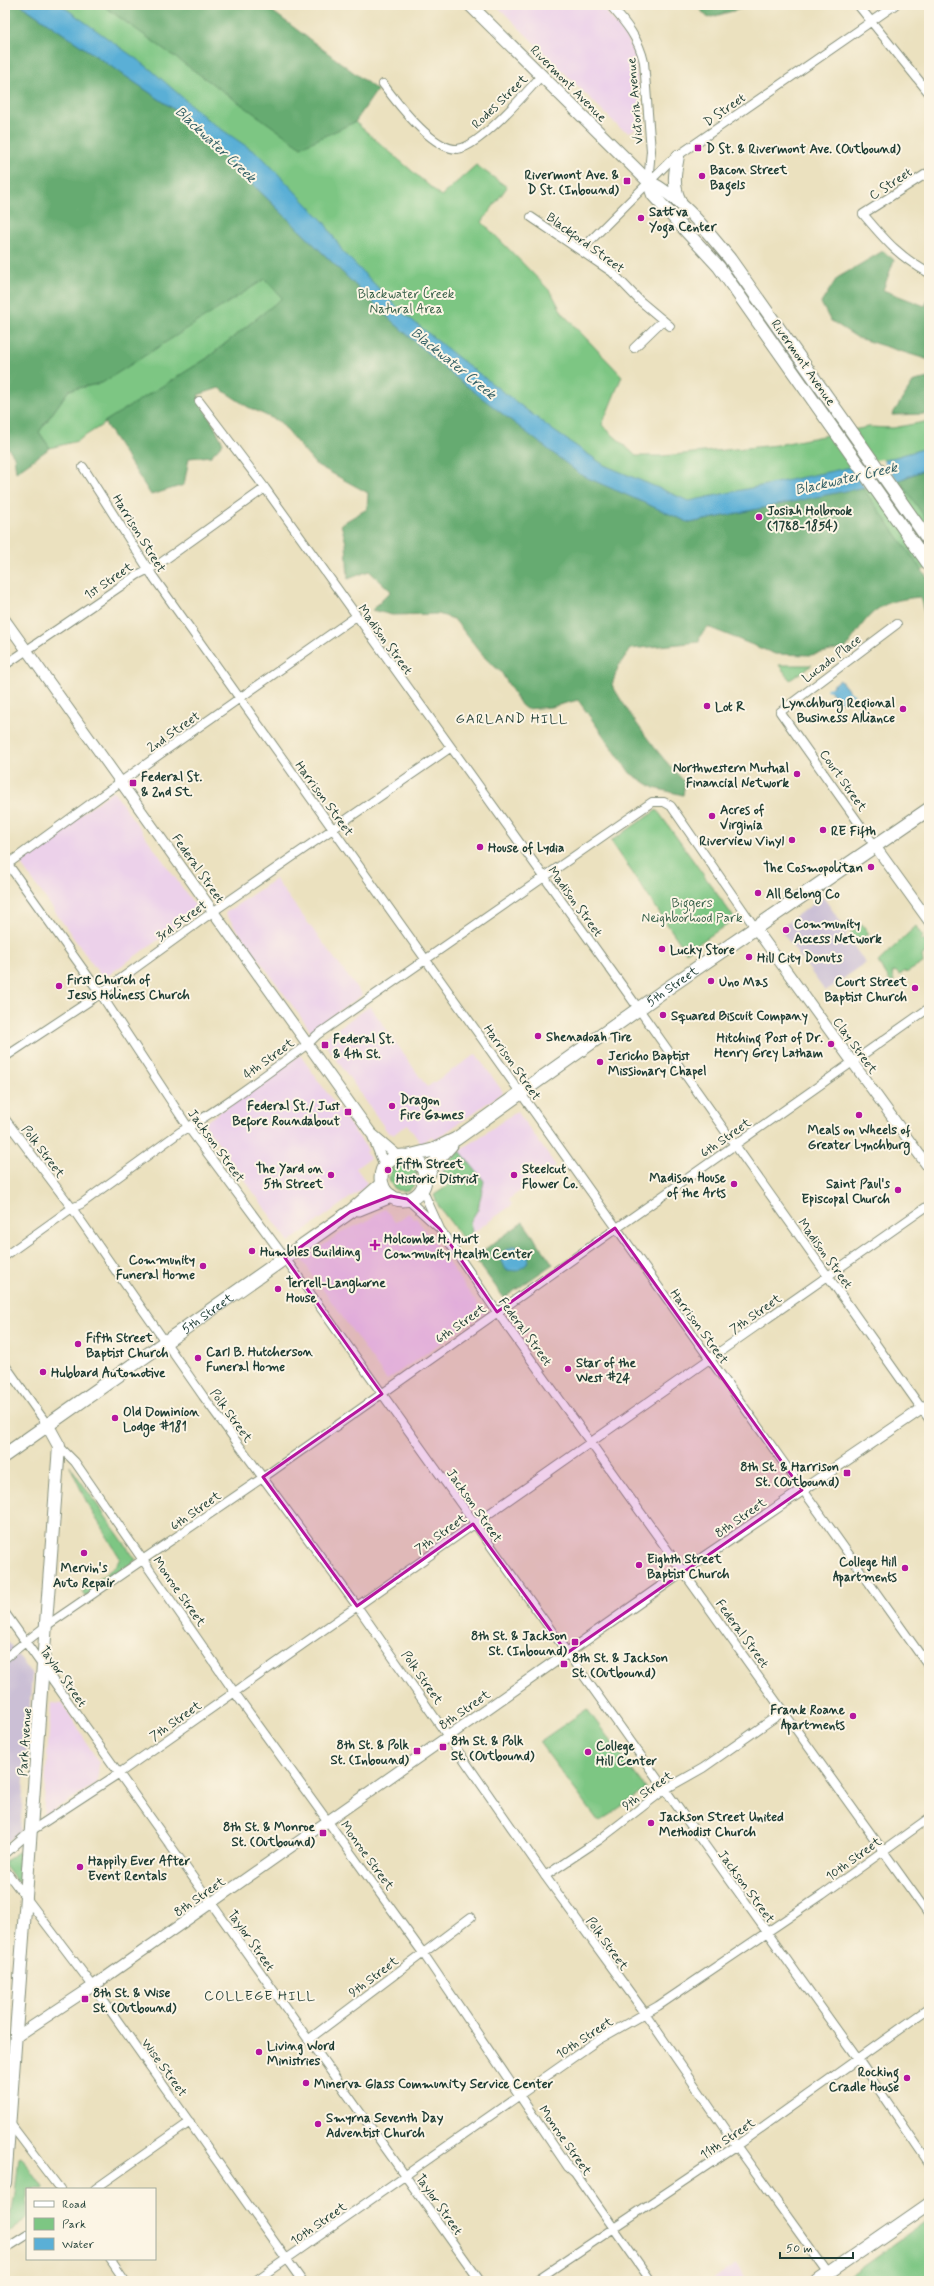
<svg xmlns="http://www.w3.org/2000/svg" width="934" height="2286" font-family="Mynerve,sans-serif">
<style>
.built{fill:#ecd1ea}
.industrial{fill:#cbbfd5}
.green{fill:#7dc683;stroke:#4e825c}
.forest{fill:#66ab71;stroke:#427452}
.water{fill:#5aafd6;stroke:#3c7685}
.pier{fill:#ebe1bf}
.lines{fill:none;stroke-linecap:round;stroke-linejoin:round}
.stream{stroke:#5aafd6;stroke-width:3}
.minor-casing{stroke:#858f7a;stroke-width:10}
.tertiary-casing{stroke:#858f7a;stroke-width:12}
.secondary-casing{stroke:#858f7a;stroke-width:14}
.primary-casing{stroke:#858f7a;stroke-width:15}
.minor{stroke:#fff;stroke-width:8}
.tertiary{stroke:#fff;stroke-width:10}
.secondary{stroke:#fff;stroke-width:12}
.primary{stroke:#fff;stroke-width:13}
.marked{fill:#b5179e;fill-opacity:0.2;stroke:#b5179e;stroke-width:3;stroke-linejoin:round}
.poi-dot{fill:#b5179e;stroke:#fcf5e5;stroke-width:1.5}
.labels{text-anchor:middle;stroke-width:4;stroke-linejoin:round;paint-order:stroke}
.street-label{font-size:13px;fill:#1f3d34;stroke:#fcf5e5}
.poi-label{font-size:13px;font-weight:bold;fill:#1f3d34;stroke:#fcf5e5;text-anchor:start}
.park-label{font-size:13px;fill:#365f48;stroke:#fcf5e5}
.water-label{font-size:14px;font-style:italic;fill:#315f65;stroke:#fcf5e5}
.neighbourhood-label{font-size:14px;letter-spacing:1px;fill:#1f3d34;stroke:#fcf5e5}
</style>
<rect width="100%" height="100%" fill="#fcf5e5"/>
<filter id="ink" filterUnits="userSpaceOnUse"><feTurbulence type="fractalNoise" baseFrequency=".025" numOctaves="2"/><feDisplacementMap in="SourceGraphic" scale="8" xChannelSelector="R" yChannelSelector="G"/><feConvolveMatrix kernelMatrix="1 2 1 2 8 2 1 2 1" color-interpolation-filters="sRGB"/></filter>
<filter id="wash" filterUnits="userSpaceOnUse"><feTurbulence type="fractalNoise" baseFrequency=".012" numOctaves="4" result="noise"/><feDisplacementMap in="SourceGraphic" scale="16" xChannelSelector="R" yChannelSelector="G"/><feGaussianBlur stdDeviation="0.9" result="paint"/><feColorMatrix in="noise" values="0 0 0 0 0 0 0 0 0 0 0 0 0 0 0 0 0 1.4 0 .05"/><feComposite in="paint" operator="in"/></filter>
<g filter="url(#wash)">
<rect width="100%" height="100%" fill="#ebe1bf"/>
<path class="built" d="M496,5H600L624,33L635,55L641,119L638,128L629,132L620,128Z
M113,791L199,911L103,979L18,860Z
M275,879L362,995L311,1031L225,913Z
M370,1006L427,1087L476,1054L503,1092L435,1140L432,1136L421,1144L407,1124L393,1135L391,1132L389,1134L322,1039Z
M300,1055L368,1150L365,1152L370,1158L356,1168L367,1183L362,1189L289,1242L204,1123Z
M517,1111L556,1166L509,1199L512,1205L463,1240L439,1203L450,1185L440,1170L456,1158L454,1155Z
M385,1208L395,1222L409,1213L414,1219L416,1218L484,1313L387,1380L302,1260L344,1231L365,1222Z
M51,1703L63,1704L99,1763L97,1783L43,1817Z
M736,2264L748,2281H712Z"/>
<path class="industrial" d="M823,897L848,932L845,935L866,963L825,991L779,928Z
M5,1637L32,1675L20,1833L5,1843Z"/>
<path class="green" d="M5,5H214L377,90L355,122L441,196L476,165L507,187L482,222L551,292L563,314L622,376L602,425L636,456H662L777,445L868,427L893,428L929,421V567L914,574L563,591L262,314L206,359L77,441L50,448L39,432L69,390L102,383Z
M779,665H812L790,680Z
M657,810L735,919L686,952L611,841Z
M862,924L869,934L857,942L850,933Z
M916,926L923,937L920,939L922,941L925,940L929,946V951L922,955L923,963L906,973L905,971L900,975L895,971L892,973L894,981L891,983L878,962Z
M460,1151L484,1181L478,1209L470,1222L472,1232L464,1240L439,1207L434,1195L449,1185L442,1174L450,1159Z
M389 1177a14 14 0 1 1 28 0a14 14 0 1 1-28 0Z
M70,1466L136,1560L85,1597L82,1592L116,1566L120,1558L88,1505Z
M587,1709L646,1789L599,1822L539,1742Z
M18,1852L22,1855L20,1879L17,1882L5,1866V1861Z
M21,2156L44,2189H27V2218L8,2233L15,2194L19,2157Z
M929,2219V2281H842Z"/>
<path class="forest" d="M5,5H21L181,114L394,323L450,373L690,523L862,487L929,580V631L920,597C875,601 870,613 846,648L811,655L775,654L708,627L700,636L699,642L630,649L618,667L612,685C632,719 657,754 685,782L683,795L654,788L630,773L578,700L551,707L526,709L521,705L501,672L486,659L454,619L438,614L392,615L372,610L391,591L369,571L348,579L346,543L341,524L367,509L368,493L315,464L280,422L248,407L219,388L198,395L223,443L211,456L189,458L184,485L151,495L104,422L206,359L282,298L265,279L102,383L69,390L39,432L50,448L16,472L14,456L5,444Z
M102,5H264L377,90L355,122L301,147Z
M696,5H754L708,18Z
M883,251L894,260L883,290L925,306L929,298V360L858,338L830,320L821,303L837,278Z
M929,378V414L892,415L914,381Z
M929,468V523L899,480Z
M523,1222L553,1264L504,1298L474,1257Z"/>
<path class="water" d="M21,5H61L149,68L208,120L262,157L324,222L343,252L402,312L460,359L554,431L604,465L689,501L885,460L926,448H929V468L899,480L690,523L581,475L450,373L394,323L181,114Z
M840,680L849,691L847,698L839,703L830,690L832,686Z
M514,1246L523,1248L529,1256L527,1264L517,1271L506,1270L501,1259L504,1251Z"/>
<path class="pier" d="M882,459L898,482L866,489L850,465Z"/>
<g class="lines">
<path class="stream" d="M828,689H831
M848,692L853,695"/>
</g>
</g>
<g filter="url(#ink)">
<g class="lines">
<g class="minor-casing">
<path id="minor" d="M610,5C626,23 639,39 644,62L651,151L648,181
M858,5L929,93
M383,84C397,103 432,149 457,149C477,149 527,92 541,76
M929,172L863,214C885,240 898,256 929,273
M531,217L612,272L639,300L670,326
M581,250L670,161L895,5
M634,348L663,320
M199,401L265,488L626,991L929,1419
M83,467L152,575L929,1667
M5,665L137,575L159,564L265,488
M875,846L780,712L897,624
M5,860L100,993L188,1127L285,1258L862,2065L929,2163
M5,866L112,788L355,617
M5,1057L94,998L214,911L450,748
M5,1119L72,1208L203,1396L357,1606L548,1880L645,2013L733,2141L828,2273
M422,1189L440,1229L497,1312L929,1915
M407,1199L438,1227
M5,1256L72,1208L81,1204L180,1132C225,1106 266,1074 308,1044L317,1035L652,802H664L671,806L756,929
M5,1365L48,1426
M59,1446L75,1462L235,1693L423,1953L568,2167L575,2173L651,2281
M5,1613L480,2281
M5,1658L46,1626L271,1472L929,1008
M5,1854L31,1831L118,1774L929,1205
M5,1870L93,1986L302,2281
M545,1876L599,1840L664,1790L703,1768L784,1711
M308,2040L471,1917
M9,2122L60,2189
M95,2189L190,2122
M5,2249L27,2235
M110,2259L125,2281
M255,2281L598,2040L658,2006L822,1895L929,1818
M535,2281L736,2146L929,2008"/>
</g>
<g class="tertiary-casing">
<path id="tertiary" d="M5,620L371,1133L398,1156
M875,846L929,921
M756,929L929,1168
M373,1136L385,1166
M16,2037L93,1986L675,1577L929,1404"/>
</g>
<g class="secondary-casing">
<path id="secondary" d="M470,5L648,181C682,198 706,230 730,259L929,541
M678,156C675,172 672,186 680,201
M648,181L653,195L719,267L929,565
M5,2183L59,1446L48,1426
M818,2281L929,2204"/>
</g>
<g class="primary-casing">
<g id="primary">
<path id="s1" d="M409,1156L433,1150L456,1139L665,990L929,809"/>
<circle cx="403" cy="1178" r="22"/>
<path d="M426,1179L432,1166L451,1145"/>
<path d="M359,1209L391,1196"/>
<path id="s2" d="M5,1455L350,1212L382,1184"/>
</g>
</g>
<use href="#minor" class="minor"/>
<use href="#tertiary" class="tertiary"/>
<use href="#secondary" class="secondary"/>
<use href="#primary" class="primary"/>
</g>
</g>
<path class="marked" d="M391,1196L407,1199L440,1229L497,1312L615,1228L802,1490L567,1653L473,1524L357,1606L263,1477L382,1394L285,1258L350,1212Z"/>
<g class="poi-dot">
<rect x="694" y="144" width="8" height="8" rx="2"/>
<circle cx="702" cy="176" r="4"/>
<rect x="623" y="177" width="8" height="8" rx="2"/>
<circle cx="641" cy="218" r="4"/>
<circle cx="759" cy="517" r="4"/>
<circle cx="707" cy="706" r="4"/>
<circle cx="903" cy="709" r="4"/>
<circle cx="797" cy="774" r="4"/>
<rect x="129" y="779" width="8" height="8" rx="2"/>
<circle cx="712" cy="816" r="4"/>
<circle cx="823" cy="830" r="4"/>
<circle cx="792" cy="840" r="4"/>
<circle cx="480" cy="847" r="4"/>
<circle cx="871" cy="867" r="4"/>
<circle cx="758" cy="893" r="4"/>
<circle cx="786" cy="930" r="4"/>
<circle cx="662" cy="949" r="4"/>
<circle cx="749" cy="957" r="4"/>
<circle cx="711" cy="981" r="4"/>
<circle cx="59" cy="986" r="4"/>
<circle cx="915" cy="988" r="4"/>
<circle cx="663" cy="1015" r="4"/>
<circle cx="538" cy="1036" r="4"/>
<circle cx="831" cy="1044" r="4"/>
<rect x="321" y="1041" width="8" height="8" rx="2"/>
<circle cx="600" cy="1062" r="4"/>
<circle cx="392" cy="1106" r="4"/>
<rect x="344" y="1108" width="8" height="8" rx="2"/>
<circle cx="859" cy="1115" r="4"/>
<circle cx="388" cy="1170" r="4"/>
<circle cx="331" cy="1175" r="4"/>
<circle cx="514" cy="1175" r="4"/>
<circle cx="734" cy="1184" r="4"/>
<circle cx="898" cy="1190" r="4"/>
<path d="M373 1239h4v4h4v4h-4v4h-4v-4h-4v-4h4z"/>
<circle cx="252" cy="1251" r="4"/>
<circle cx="203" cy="1266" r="4"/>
<circle cx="278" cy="1289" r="4"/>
<circle cx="78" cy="1344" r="4"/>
<circle cx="198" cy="1358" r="4"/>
<circle cx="568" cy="1369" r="4"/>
<circle cx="43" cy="1372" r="4"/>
<circle cx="115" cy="1418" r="4"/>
<rect x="843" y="1469" width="8" height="8" rx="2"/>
<circle cx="84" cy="1553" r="4"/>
<circle cx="639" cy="1565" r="4"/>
<circle cx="905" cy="1568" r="4"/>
<rect x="571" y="1638" width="8" height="8" rx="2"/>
<rect x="560" y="1660" width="8" height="8" rx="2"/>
<circle cx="853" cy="1716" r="4"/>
<rect x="439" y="1743" width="8" height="8" rx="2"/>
<rect x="413" y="1747" width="8" height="8" rx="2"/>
<circle cx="588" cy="1752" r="4"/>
<circle cx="651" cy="1823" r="4"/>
<rect x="319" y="1829" width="8" height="8" rx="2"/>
<circle cx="80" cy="1867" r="4"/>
<rect x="81" y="1995" width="8" height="8" rx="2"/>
<circle cx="259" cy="2052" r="4"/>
<circle cx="907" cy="2078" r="4"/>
<circle cx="306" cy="2083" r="4"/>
<circle cx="318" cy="2124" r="4"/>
</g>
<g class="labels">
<g class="street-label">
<text transform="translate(569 83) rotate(45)" y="5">Rivermont Avenue</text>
<text transform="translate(499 101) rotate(-44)" y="5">Rodes Street</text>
<text transform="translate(634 101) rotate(-95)" y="5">Victoria Avenue</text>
<text transform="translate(724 109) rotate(-35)" y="5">D Street</text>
<text transform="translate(890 183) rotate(-33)" y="5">C Street</text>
<text transform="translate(586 242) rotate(36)" y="5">Blackford Street</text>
<text transform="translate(804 362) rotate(55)" y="5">Rivermont Avenue</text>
<text transform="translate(140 533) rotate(58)" y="5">Harrison Street</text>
<text transform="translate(108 580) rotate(-34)" y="5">1st Street</text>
<text transform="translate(386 639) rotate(54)" y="5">Madison Street</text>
<text transform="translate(831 658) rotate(-37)" y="5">Lucado Place</text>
<text transform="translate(173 731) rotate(-35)" y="5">2nd Street</text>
<text transform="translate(844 780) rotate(55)" y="5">Court Street</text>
<text transform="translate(325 798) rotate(54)" y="5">Harrison Street</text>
<text transform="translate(199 868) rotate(55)" y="5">Federal Street</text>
<text transform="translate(576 901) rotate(54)" y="5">Madison Street</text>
<text transform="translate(181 920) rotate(-36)" y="5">3rd Street</text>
<text dy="5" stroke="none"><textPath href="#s1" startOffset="315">5th Street</textPath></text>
<text transform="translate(856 1045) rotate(54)" y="5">Clay Street</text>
<text transform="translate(268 1058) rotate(-36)" y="5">4th Street</text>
<text transform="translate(513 1062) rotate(55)" y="5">Harrison Street</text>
<text transform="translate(725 1137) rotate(-35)" y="5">6th Street</text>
<text transform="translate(217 1145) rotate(54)" y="5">Jackson Street</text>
<text transform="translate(44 1151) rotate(53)" y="5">Polk Street</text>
<text transform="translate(826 1253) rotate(54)" y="5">Madison Street</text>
<text dy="5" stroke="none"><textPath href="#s2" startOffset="247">5th Street</textPath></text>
<text transform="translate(755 1313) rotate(-35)" y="5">7th Street</text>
<text transform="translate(460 1323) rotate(-35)" y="5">6th Street</text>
<text transform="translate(700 1326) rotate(54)" y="5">Harrison Street</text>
<text transform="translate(526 1331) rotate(54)" y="5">Federal Street</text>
<text transform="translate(232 1415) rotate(54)" y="5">Polk Street</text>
<text transform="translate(475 1505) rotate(55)" y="5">Jackson Street</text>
<text transform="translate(195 1510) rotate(-35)" y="5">6th Street</text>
<text transform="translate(740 1517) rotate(-35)" y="5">8th Street</text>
<text transform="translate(440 1533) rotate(-35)" y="5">7th Street</text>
<text transform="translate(180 1591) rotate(55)" y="5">Monroe Street</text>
<text transform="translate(743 1633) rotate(54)" y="5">Federal Street</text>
<text transform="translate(64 1676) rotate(55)" y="5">Taylor Street</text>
<text transform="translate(423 1677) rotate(55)" y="5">Polk Street</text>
<text transform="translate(464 1709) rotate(-35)" y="5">8th Street</text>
<text transform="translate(175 1720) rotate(-35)" y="5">7th Street</text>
<text transform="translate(24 1742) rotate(-86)" y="5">Park Avenue</text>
<text transform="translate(647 1790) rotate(-35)" y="5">9th Street</text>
<text transform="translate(368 1855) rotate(54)" y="5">Monroe Street</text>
<text transform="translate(853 1858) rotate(-36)" y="5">10th Street</text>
<text transform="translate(747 1886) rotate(54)" y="5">Jackson Street</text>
<text transform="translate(199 1896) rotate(-35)" y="5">8th Street</text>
<text transform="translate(252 1940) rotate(55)" y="5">Taylor Street</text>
<text transform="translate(608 1943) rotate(54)" y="5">Polk Street</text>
<text transform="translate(373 1976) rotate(-37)" y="5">9th Street</text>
<text transform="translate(584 2037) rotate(-33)" y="5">10th Street</text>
<text transform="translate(165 2067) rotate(54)" y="5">Wise Street</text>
<text transform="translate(727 2138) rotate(-34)" y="5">11th Street</text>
<text transform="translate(566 2140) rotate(55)" y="5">Monroe Street</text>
<text transform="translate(440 2204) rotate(55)" y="5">Taylor Street</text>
<text transform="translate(318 2223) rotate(-35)" y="5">10th Street</text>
</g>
<g class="poi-label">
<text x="706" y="153">D St. &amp; Rivermont Ave. (Outbound)</text>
<text x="710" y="174">Bacon Street<tspan x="710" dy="15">Bagels</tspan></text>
<text x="619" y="179" text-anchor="end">Rivermont Ave. &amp;<tspan x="619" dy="15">D St. (Inbound)</tspan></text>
<text x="649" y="216">Sattva<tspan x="649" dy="15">Yoga Center</tspan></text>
<text x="767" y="515">Josiah Holbrook<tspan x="767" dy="15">(1788-1854)</tspan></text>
<text x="895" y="707" text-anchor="end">Lynchburg Regional<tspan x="895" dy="15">Business Alliance</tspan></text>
<text x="715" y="711">Lot R</text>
<text x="789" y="772" text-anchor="end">Northwestern Mutual<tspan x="789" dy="15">Financial Network</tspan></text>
<text x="141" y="781">Federal St.<tspan x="141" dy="15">&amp; 2nd St.</tspan></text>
<text x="720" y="814">Acres of<tspan x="720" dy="15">Virginia</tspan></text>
<text x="831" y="835">RE Fifth</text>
<text x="784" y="845" text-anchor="end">Riverview Vinyl</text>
<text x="488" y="852">House of Lydia</text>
<text x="863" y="872" text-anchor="end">The Cosmopolitan</text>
<text x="766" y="898">All Belong Co</text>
<text x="794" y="928">Community<tspan x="794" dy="15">Access Network</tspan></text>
<text x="670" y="954">Lucky Store</text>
<text x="757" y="962">Hill City Donuts</text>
<text x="67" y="984">First Church of<tspan x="67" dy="15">Jesus Holiness Church</tspan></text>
<text x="719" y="986">Uno Mas</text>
<text x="907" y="986" text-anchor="end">Court Street<tspan x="907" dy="15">Baptist Church</tspan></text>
<text x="671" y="1020">Squared Biscuit Company</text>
<text x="546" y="1041">Shenadoah Tire</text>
<text x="823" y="1042" text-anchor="end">Hitching Post of Dr.<tspan x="823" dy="15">Henry Grey Latham</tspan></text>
<text x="333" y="1043">Federal St.<tspan x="333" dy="15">&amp; 4th St.</tspan></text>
<text x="608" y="1060">Jericho Baptist<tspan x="608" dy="15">Missionary Chapel</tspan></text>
<text x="400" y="1104">Dragon<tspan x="400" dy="15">Fire Games</tspan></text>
<text x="340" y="1110" text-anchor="end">Federal St./ Just<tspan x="340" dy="15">Before Roundabout</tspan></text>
<text x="859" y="1134" text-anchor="middle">Meals on Wheels of<tspan x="859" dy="15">Greater Lynchburg</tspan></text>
<text x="396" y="1168">Fifth Street<tspan x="396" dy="15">Historic District</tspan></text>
<text x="323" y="1173" text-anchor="end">The Yard on<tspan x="323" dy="15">5th Street</tspan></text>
<text x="522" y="1173">Steelcut<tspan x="522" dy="15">Flower Co.</tspan></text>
<text x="726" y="1182" text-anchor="end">Madison House<tspan x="726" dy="15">of the Arts</tspan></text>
<text x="890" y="1188" text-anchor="end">Saint Paul's<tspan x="890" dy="15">Episcopal Church</tspan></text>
<text x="384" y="1243">Holcombe H. Hurt<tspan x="384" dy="15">Community Health Center</tspan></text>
<text x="260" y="1256">Humbles Building</text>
<text x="195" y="1264" text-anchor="end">Community<tspan x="195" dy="15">Funeral Home</tspan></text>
<text x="286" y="1287">Terrell-Langhorne<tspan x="286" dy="15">House</tspan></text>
<text x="86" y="1342">Fifth Street<tspan x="86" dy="15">Baptist Church</tspan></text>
<text x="206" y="1356">Carl B. Hutcherson<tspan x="206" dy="15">Funeral Home</tspan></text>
<text x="576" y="1367">Star of the<tspan x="576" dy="15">West #24</tspan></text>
<text x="51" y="1377">Hubbard Automotive</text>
<text x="123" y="1416">Old Dominion<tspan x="123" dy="15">Lodge #181</tspan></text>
<text x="839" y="1471" text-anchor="end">8th St. &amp; Harrison<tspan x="839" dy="15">St. (Outbound)</tspan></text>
<text x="647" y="1563">Eighth Street<tspan x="647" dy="15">Baptist Church</tspan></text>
<text x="897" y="1566" text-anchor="end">College Hill<tspan x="897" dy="15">Apartments</tspan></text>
<text x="84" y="1572" text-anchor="middle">Mervin's<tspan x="84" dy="15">Auto Repair</tspan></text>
<text x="567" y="1640" text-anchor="end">8th St. &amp; Jackson<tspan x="567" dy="15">St. (Inbound)</tspan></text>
<text x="572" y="1662">8th St. &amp; Jackson<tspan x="572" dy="15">St. (Outbound)</tspan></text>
<text x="845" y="1714" text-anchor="end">Frank Roane<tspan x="845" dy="15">Apartments</tspan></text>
<text x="451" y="1745">8th St. &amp; Polk<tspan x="451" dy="15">St. (Outbound)</tspan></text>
<text x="409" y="1749" text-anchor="end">8th St. &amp; Polk<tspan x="409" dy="15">St. (Inbound)</tspan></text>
<text x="596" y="1750">College<tspan x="596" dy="15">Hill Center</tspan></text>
<text x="659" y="1821">Jackson Street United<tspan x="659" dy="15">Methodist Church</tspan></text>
<text x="315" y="1831" text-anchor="end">8th St. &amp; Monroe<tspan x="315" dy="15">St. (Outbound)</tspan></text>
<text x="88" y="1865">Happily Ever After<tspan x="88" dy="15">Event Rentals</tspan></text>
<text x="93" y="1997">8th St. &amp; Wise<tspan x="93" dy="15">St. (Outbound)</tspan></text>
<text x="267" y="2050">Living Word<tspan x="267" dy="15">Ministries</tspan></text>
<text x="899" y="2076" text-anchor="end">Rocking<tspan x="899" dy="15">Cradle House</tspan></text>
<text x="314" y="2088">Minerva Glass Community Service Center</text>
<text x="326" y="2122">Smyrna Seventh Day<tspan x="326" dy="15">Adventist Church</tspan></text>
</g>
<g class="park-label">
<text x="406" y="298">Blackwater Creek<tspan x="406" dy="15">Natural Area</tspan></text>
<text x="692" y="907">Biggers<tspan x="692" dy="15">Neighborhood Park</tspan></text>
</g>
<g class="water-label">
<text transform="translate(216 144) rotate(43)" y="5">Blackwater Creek</text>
<text transform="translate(454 363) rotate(39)" y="5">Blackwater Creek</text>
<text transform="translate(846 478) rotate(-13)" y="5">Blackwater Creek</text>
</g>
<g class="neighbourhood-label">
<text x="512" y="723">GARLAND HILL</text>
<text x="260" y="2000">COLLEGE HILL</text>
</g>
</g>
<rect width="934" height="2286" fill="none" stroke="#fcf5e5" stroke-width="20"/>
<rect x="26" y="2188" width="130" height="72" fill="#fcf5e5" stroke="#a4ab9e"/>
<rect x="34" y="2201" width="20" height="6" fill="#ffffff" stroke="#a4ab9e"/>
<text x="62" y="2208" font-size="12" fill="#1f3d34">Road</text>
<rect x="34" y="2218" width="20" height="12" fill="#7dc683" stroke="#a4ab9e"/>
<text x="62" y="2228" font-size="12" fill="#1f3d34">Park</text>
<rect x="34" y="2238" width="20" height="12" fill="#5aafd6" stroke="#a4ab9e"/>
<text x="62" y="2248" font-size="12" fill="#1f3d34">Water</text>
<path d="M780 2252v6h73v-6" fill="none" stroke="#1f3d34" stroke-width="2"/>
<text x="786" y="2252" font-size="12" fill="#1f3d34" stroke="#fcf5e5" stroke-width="3" paint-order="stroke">50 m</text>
</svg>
